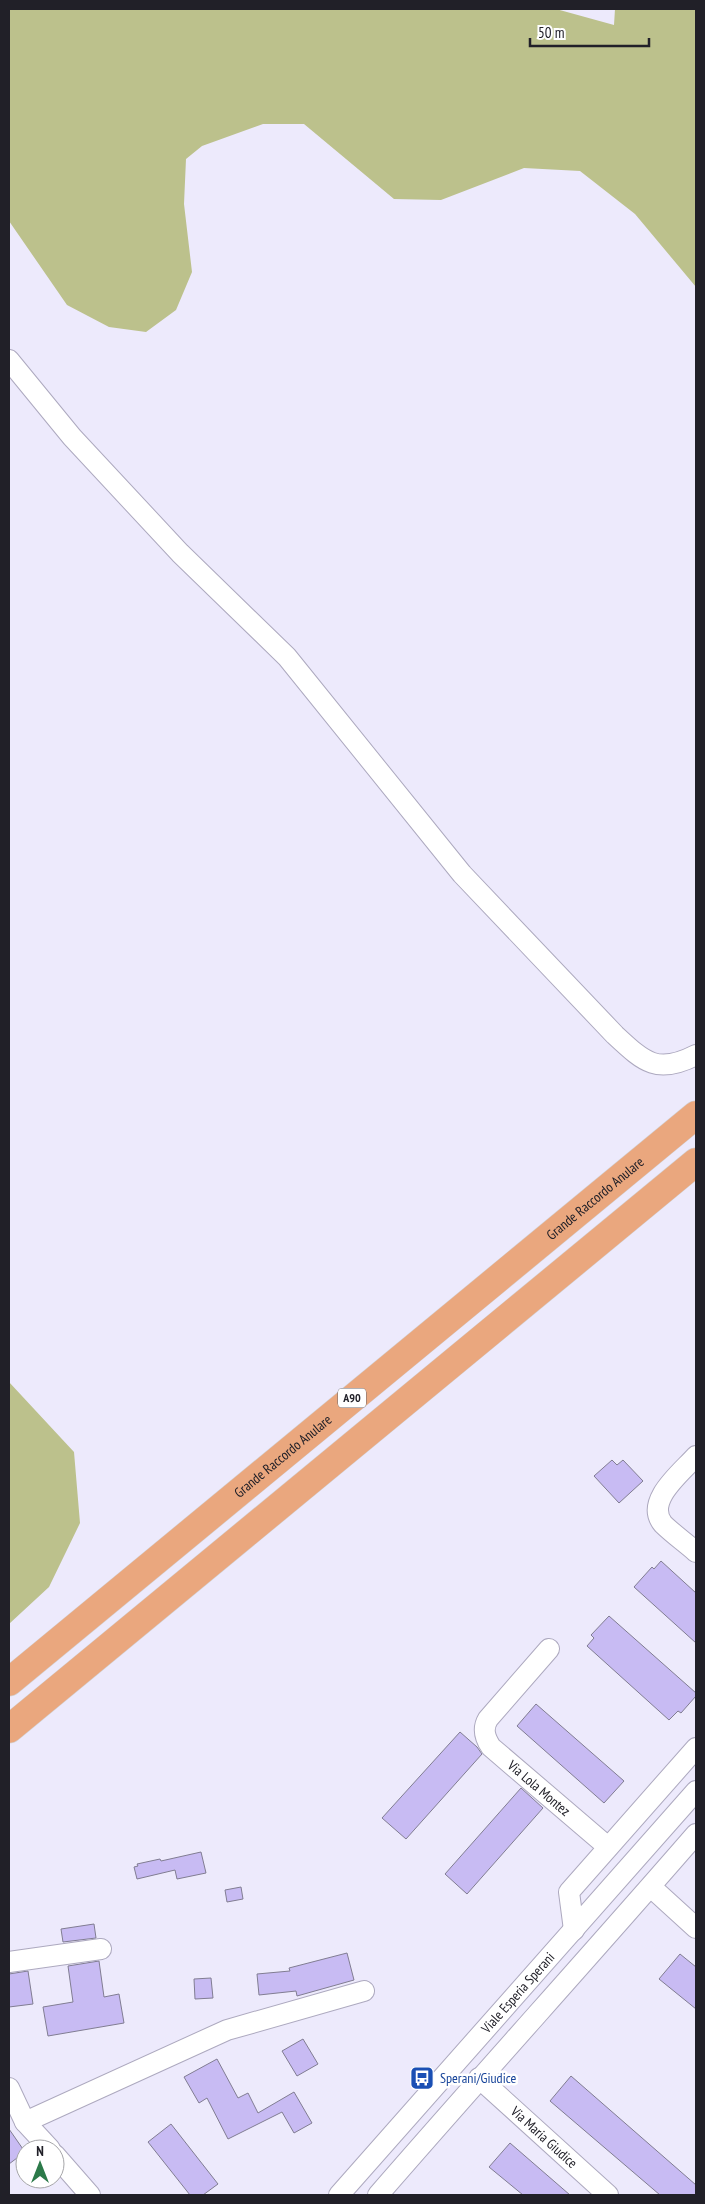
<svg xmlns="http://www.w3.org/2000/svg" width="705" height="2204" font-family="'PT Sans Narrow',sans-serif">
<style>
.green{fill:#bcc18c}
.building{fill:#c8bbf3;stroke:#817d92}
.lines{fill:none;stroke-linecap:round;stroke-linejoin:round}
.minor-casing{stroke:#ada9bf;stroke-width:22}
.highway-casing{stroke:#d3d2d4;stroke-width:29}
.minor{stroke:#fff;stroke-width:20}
.highway{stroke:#eaa77e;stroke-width:28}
.labels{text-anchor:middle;stroke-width:5;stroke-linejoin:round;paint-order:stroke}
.shield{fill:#fff;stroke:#646368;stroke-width:1}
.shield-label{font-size:12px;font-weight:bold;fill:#212028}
.street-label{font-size:14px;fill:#212028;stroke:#fff}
.transit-label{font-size:14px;fill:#164399;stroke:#fff;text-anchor:start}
</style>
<rect width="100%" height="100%" fill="#edeafc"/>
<path class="green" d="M9,9H556L614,25L615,9H696V287L635,214L580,171L524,168L441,200L394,199L304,124H263L202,146L186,159L184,204L192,272L176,310L146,332L109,327L67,305L9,221Z
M9,1382L74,1452L80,1523L49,1587L9,1624Z"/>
<path class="building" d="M612,1460L617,1465L623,1460L643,1481L619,1503L594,1476Z
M661,1561L696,1593V1643L634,1587L652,1567L654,1569Z
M609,1616L696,1693V1696L681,1713L678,1711L669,1720L587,1646L594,1638L591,1635Z
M536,1704L624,1781L604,1803L517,1726Z
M460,1732L477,1747L482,1754L406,1839L382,1818Z
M521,1788L543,1808L467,1894L445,1874Z
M201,1852L206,1873L177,1879L175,1870L137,1879L134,1867L138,1866L137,1864L160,1859L161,1861Z
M241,1887L243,1899L227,1902L225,1890Z
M94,1924L96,1938L63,1942L61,1929Z
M347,1953L354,1980L297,1996L296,1991L259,1995L257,1974L290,1971L289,1968Z
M680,1954L696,1967V2009L659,1979Z
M99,1961L104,1997L119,1994L124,2023L48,2036L43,2007L73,2002L68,1966Z
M28,1971L33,2004L9,2007V1974Z
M211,1978L213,1998L195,1999L194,1979Z
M303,2039L318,2064L297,2076L282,2051Z
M217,2059L238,2098L248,2093L258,2113L294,2092L312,2123L294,2133L282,2112L228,2139L207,2098L199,2103L184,2077Z
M571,2076L696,2185V2195H660L550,2101Z
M171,2124L218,2184L203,2195H190L148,2142Z
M9,2129L25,2152L9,2164Z
M510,2143L570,2195H523L489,2167Z"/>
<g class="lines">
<g class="minor-casing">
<g id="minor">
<path d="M9,360L72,437L180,553L287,657L462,874L615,1035C644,1062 657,1075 696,1055"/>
<path d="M696,1456C682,1472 644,1501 663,1524C673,1534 686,1543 696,1552"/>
<path id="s1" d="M549,1649L488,1719C482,1729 485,1738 491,1747L608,1847"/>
<path d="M651,1887L696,1928"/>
<path d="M574,1930L569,1892L696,1748"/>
<path d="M9,1962L101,1949"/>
<path id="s2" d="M479,2078L608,2195"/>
<path d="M9,2088L25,2122L50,2149"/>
<path d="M25,2122L227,2030L364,1991"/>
<path d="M55,2155L90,2195"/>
<path id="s3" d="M339,2195L696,1791"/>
<path d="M378,2195C483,2074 591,1955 696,1834"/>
</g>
</g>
<g class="highway-casing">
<g id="highway">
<path id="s4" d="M9,1682L696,1115"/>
<path d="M9,1729L696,1162"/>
</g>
</g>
<use href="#minor" class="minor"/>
<use href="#highway" class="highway"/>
</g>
<defs>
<g id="bus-square" transform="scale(1.25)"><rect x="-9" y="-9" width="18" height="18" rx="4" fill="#1a4fb4" stroke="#fff"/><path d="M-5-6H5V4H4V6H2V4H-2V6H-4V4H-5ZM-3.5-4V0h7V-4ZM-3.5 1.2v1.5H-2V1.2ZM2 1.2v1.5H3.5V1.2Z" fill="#fff"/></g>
</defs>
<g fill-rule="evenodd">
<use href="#bus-square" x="422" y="2078"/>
</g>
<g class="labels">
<rect class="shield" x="338" y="1388.5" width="28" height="19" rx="4"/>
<g class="shield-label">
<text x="352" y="1402">A90</text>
</g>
<g class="street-label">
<text dy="5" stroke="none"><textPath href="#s4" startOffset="760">Grande Raccordo Anulare</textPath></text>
<text dy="5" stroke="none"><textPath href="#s4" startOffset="355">Grande Raccordo Anulare</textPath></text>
<text dy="5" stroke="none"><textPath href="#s1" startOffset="186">Via Lola Montez</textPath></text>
<text dy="5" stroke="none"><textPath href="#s3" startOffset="270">Viale Esperia Sperani</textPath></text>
<text dy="5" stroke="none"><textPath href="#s2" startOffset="88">Via Maria Giudice</textPath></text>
</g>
<g class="transit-label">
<text x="440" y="2083">Sperani/Giudice</text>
</g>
</g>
<rect width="705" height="2204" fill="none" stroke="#212028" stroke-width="20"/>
<g transform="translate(40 2164)"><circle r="24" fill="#ffffff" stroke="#a6a6a9"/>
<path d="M0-4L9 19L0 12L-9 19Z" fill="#2c7a4a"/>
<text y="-8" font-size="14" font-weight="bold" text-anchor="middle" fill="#212028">N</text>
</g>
<path d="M530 38v8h119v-8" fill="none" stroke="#212028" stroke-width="2.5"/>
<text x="538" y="38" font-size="15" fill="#212028" stroke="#ffffff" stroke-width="4" paint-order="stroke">50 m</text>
</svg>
